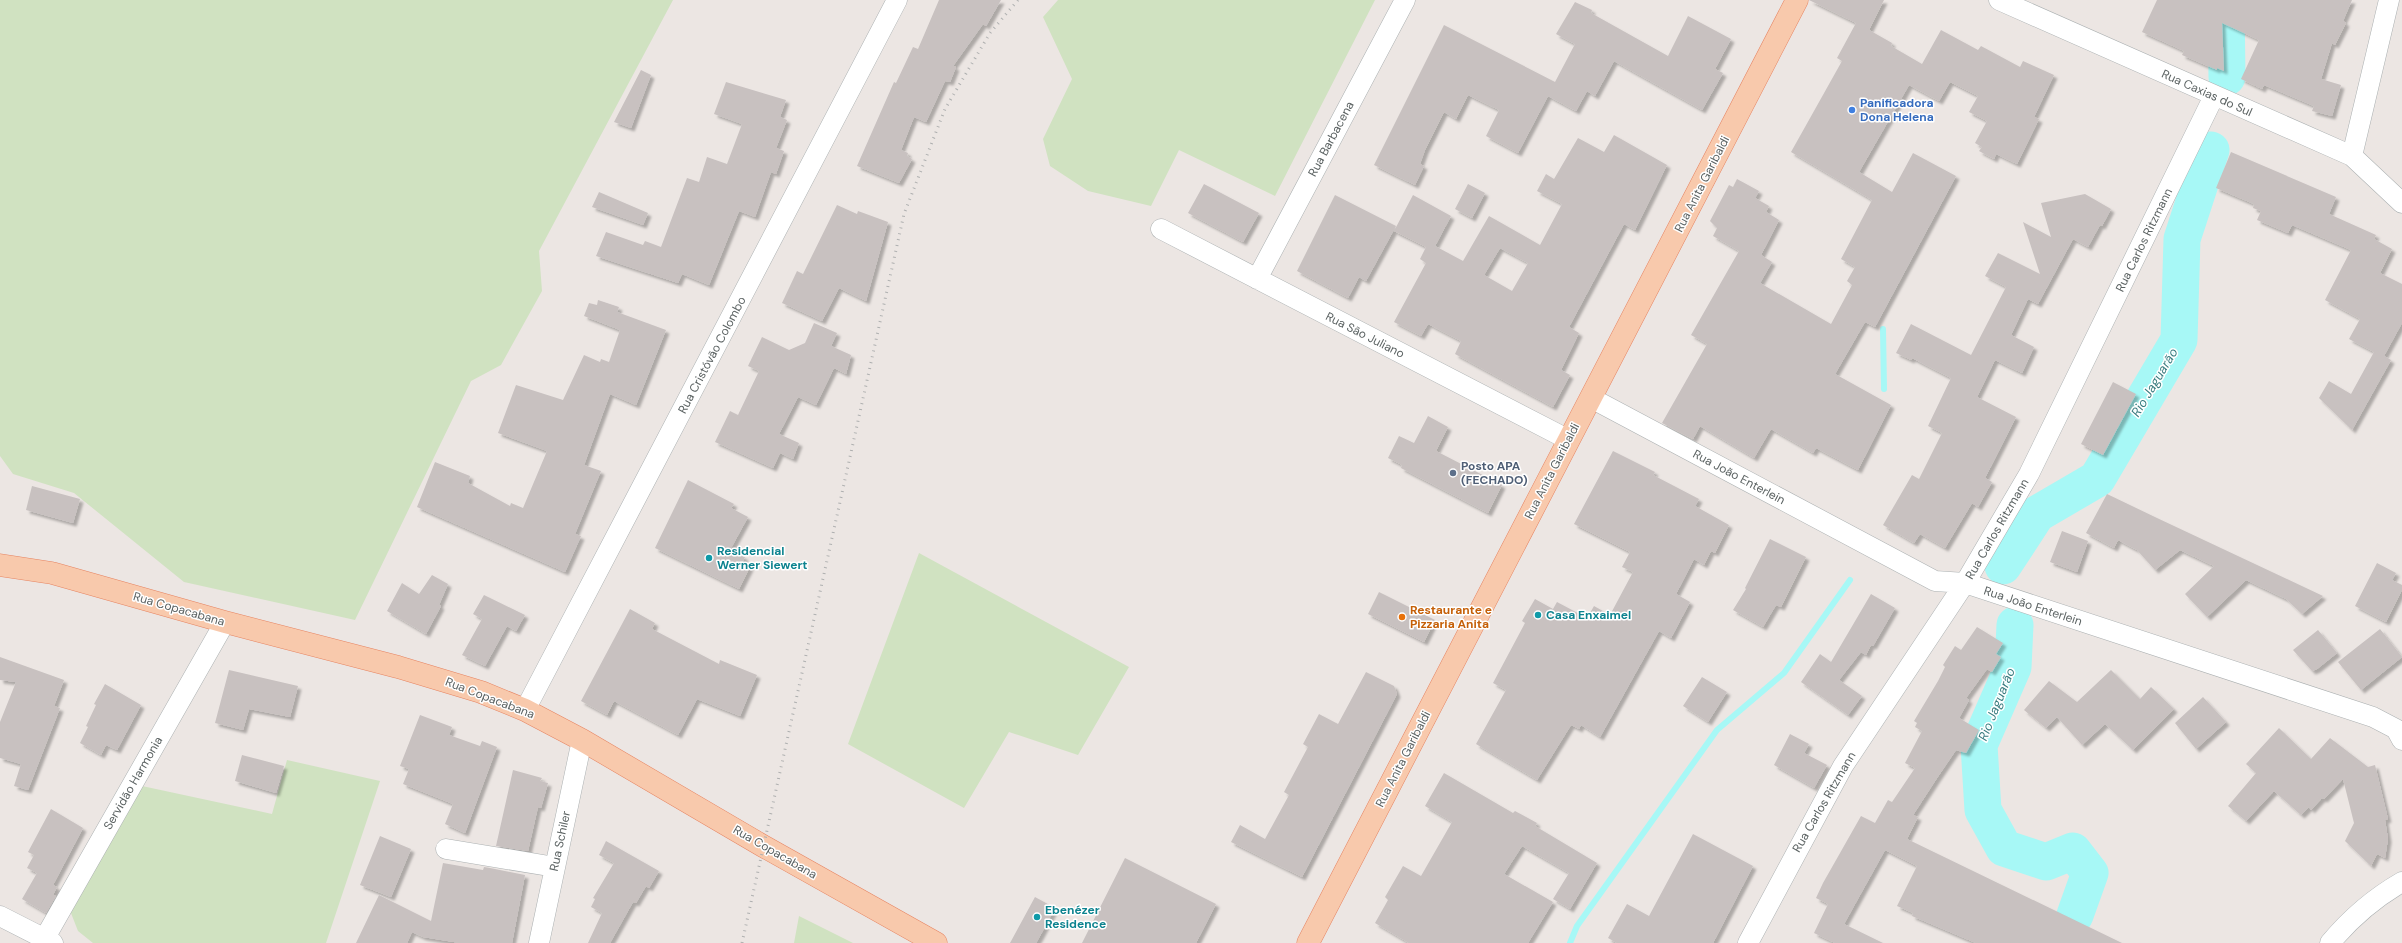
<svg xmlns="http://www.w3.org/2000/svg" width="2402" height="943" font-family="'DM Sans',sans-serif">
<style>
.green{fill:#d0e2c1}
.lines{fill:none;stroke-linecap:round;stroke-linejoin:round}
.stream{stroke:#a7f8f6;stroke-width:6}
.river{stroke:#a7f8f6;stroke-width:37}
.building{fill:#c8c1c0;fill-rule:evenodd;filter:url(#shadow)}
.minor-casing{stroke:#acb1b2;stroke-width:21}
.major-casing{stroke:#e68462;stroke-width:23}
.minor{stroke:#fff;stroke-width:20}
.major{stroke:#f8c9ac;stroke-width:22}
.rail{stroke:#afb0b0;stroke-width:3;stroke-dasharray:1 5;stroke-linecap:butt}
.shop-dot{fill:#3f7fe0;stroke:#fff;stroke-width:1.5}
.service-dot{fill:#5c6f8a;stroke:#fff;stroke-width:1.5}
.culture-dot{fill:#0f9aa8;stroke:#fff;stroke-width:1.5}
.food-dot{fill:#e8710a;stroke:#fff;stroke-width:1.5}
.labels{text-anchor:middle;stroke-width:3;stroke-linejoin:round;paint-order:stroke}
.street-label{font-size:12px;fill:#5b6262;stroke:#fff}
.shop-label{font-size:12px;font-weight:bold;fill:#366cbe;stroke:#fff;text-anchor:start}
.service-label{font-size:12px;font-weight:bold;fill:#4e5e75;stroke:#fff;text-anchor:start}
.culture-label{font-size:12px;font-weight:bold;fill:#0d838f;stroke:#fff;text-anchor:start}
.food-label{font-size:12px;font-weight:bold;fill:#c56008;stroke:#fff;text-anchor:start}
.water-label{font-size:13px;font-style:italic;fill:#377b7e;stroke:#fff}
</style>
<defs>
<filter id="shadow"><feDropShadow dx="3.5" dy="3.5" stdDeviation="1" flood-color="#0004"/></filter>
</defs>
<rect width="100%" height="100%" fill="#ece6e3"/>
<path class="green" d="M0,0H673L539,251L542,291L501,365L471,381L355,620L184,582L74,493L13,474L0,456Z
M1058,0H1375L1275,196L1179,150L1151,206L1088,191L1050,166L1043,139L1072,79L1043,17Z
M919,553L1129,667L1078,755L1009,732L964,808L848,744Z
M287,760L380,781L326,943H93L78,931L69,908L142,786L272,814Z
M799,916L853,943H794Z"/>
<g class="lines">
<path class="stream" d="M1883,329L1884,389
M1570,943L1577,926L1717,730L1784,673L1850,580"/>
<path class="river" d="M2226,0L2227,77
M2003,566L2037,514L2097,479L2179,340L2182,239L2211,150
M2015,625L2013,667L1979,745L1983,810L2004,848L2046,862L2073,851L2090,873L2075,915"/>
</g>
<path class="building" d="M939,0H1001L986,26L983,24L953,66L956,67L950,82L945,81L926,122L914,117L901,150L908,153L907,156L912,159L899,183L857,166L894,82L896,83L913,47L918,49Z
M1809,0H1884L1869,30L1862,26L1892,43L1891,46L1922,64L1941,30L1978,50L1981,46L2020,67L2023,61L2054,75L2034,117L2039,119L2017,164L1996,154L1994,159L1979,151L1982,147L1975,143L1987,121L1969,112L1978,96L1950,82L1939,101L1909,85L1859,172L1892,192L1913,153L1956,176L1875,327L1865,322L1835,374L1891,405L1858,470L1816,448L1813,453L1771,429L1754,458L1700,426L1693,439L1662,423L1707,344L1691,335L1739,251L1713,236L1717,228L1710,221L1729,185L1733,187L1737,179L1759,191L1755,198L1769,206L1766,212L1779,220L1761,255L1772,262L1760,283L1831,324L1852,285L1847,281L1855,267L1841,259L1872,200L1791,152L1842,61L1837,58L1856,23Z
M2157,0H2352L2343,21L2346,23L2335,45L2332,43L2321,79L2341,85L2332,116L2312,111L2314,106L2264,85L2262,89L2241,79L2259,40L2222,23L2224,71L2217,68V70L2182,55L2184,51L2142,32Z
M1575,2L1592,10L1591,13L1668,56L1688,16L1731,39L1715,69L1723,73L1702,110L1614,61L1595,96L1587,91L1576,111L1548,96L1518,153L1486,136L1499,110L1468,95L1456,119L1444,112L1425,150L1420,164L1424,166L1415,185L1374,165L1444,25L1555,82L1575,44L1556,34Z
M641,70L651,75L631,128L614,122Z
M726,82L786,100L780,117L787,120L776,148L784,151L776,174L771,172L755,217L739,211L709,285L682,274L678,283L596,256L606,232L643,245L645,241L661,247L687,178L699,182L707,157L727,164L742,124L714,114Z
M1614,135L1667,165L1635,230L1624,224L1569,327L1579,333L1561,370L1570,375L1553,407L1455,354L1461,341L1428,324L1421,336L1394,322L1426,263L1420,259L1426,247L1394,231L1413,195L1451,216L1435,246L1463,261L1489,216L1540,245L1562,204L1537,191L1546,174L1554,179L1578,138L1604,152ZM1500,248L1528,263L1512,291L1484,275Z
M2231,152L2336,197L2329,214L2376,235L2374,239L2392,249L2380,273L2402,284V323L2384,356L2391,360L2352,430L2319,398L2329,381L2351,394L2374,352L2349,339L2360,319L2325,300L2351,250L2292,225L2288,233L2257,220L2261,211L2253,208L2254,204L2216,188Z
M1204,184L1259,213L1243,242L1188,213Z
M1468,184L1485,193L1472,218L1455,209Z
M599,192L648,213L643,225L592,207Z
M2085,194L2111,209L2102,226L2100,225L2088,247L2073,239L2038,304L2028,299L2011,335L2034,347L2022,373L1995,360L1977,397L2016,417L1985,478L1992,482L1978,507L1972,503L1945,548L1920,534L1914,543L1883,525L1912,475L1919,479L1942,433L1928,426L1951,378L1912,358L1911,360L1896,353L1911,324L1971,355L2006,287L1985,276L1998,253L2040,274L2023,222L2051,237L2041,203Z
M1335,195L1396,226L1366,281L1359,277L1348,298L1297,271Z
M837,205L857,214L858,211L888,222L866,301L839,288L822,321L782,303L797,271L803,274Z
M598,300L619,307L617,312L666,330L636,405L610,394L584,465L601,471L575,534L581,536L565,572L417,507L435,462L470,476L468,483L510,506L511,503L523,508L547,451L498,433L516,385L563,400L584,355L600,362L601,359L609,362L620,330L584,316L589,303L597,305Z
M814,323L837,333L831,346L851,355L846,374L834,368L816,405L798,397L779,434L799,443L793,459L780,453L773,468L715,442L730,411L738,415L759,371L748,366L762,337L789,350L805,343Z
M2113,382L2136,394L2103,455L2081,444Z
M1428,416L1448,427L1436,451L1502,485L1488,513L1401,468L1402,465L1388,458L1399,436L1414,443Z
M1613,451L1655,472L1653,475L1699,499L1695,506L1729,525L1715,553L1711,551L1704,565L1694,559L1676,594L1690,602L1671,638L1659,631L1600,737L1581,725L1579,729L1571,725L1537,780L1476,744L1506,690L1493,683L1525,623L1522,621L1535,599L1553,609L1557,602L1587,618L1594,606L1610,615L1633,572L1622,567L1630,552L1574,524Z
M688,480L734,504L731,508L748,517L730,550L745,557L742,563L750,567L739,589L655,548Z
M32,486L80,499L73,523L26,510Z
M2107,494L2157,518L2323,596L2302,614L2286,599L2246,580L2207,617L2185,594L2214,566L2180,550L2155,570L2137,550L2118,540L2114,548L2086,533Z
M2062,531L2088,541L2077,572L2050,562Z
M1770,539L1806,557L1781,607L1776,605L1763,627L1733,610L1746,589L1745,588Z
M2377,563L2396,573L2392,580L2402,585V590L2386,622L2355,606Z
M432,575L448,584L439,605L441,606L426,634L387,611L402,583L419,594Z
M1379,592L1435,620L1424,642L1368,614Z
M1871,594L1895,608L1873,646L1871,645L1866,655L1861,652L1839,680L1862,696L1848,715L1801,682L1820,654L1831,662Z
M484,595L525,615L516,631L507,626L485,666L462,655L482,619L473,614Z
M630,609L655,623L652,629L719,664L720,660L757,675L740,716L697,699L678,735L614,701L607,715L581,701Z
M1977,627L2003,643L1996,654L2001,657L1992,672L1987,669L1966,698L1969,700L1959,718L1979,730L1966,753L1956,750L1937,778L1913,815L1918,817L1907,839L2122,943H1976L1912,916L1913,913L1897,906L1917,866L1885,850L1844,924L1883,943H1835L1814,933L1828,904L1816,898L1823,883L1861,816L1875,823L1888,800L1892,802L1915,768L1905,763L1922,731L1915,727L1917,723L1914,721L1938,681L1945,667L1943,665L1955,646L1961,650Z
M2380,629L2402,657L2361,690L2338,662Z
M2318,630L2337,653L2317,669L2312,671L2293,650Z
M0,657L64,680L54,706L60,708L28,790L14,786L21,764L0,758V722L16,682L0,680Z
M229,670L298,686L290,717L249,709L243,730L215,723Z
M2111,670L2140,699L2151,687L2174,709L2133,750L2105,724L2082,745L2057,717L2046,728L2024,710L2049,681L2077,702Z
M1366,672L1394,686L1397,694L1302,877L1231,842L1240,825L1265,839L1289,795L1284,792L1308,747L1303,744L1319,714L1338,724Z
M1702,677L1727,692L1708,722L1683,706Z
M105,684L141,705L117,750L106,745L101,755L80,743L88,727L86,726L96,705L94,704Z
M2203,697L2226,722L2196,749L2175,723Z
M420,715L452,727L449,735L480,746L482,741L497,747L465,833L445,824L453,804L403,784L409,769L400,766Z
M2279,728L2311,759L2330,738L2368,767L2375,765L2388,819L2385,820L2388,839L2385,858L2377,854L2371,866L2345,841L2354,823L2343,779L2324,799L2322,798L2311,810L2309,807L2301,815L2274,791L2246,821L2228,806L2256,773L2246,764Z
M1790,734L1809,744L1804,753L1827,765L1814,788L1774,765Z
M242,755L284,766L276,793L235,781Z
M513,770L542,778L540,781L548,783L541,808L538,807L528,851L496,846Z
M1444,773L1513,813L1515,811L1537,823L1535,826L1597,863L1570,909L1553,899L1569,873L1522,846L1504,874L1553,902L1528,943H1409L1375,923L1388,900L1385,897L1403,866L1421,876L1452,822L1425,806Z
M51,809L83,828L53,885L57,887L53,895L56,896L46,913L22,899L37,873L27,868L34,855L28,852Z
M1693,834L1753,866L1713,943H1617L1608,938L1627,904L1649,916Z
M380,836L411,849L391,897L360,885Z
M606,841L659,871L649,888L646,886L636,903L633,902L610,943H588L602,913L591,907L595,899L593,898L614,863L599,855Z
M1125,858L1216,904L1196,943H1082Z
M443,863L483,870L484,867L490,868L525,875L512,943H460L423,937L412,932L407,943H356L379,895L431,921Z
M1035,897L1055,908L1040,936L1036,943H1010Z"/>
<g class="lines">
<g class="minor-casing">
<path id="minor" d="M1999,0L2352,156L2402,203
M2352,156L2389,0
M1161,229L1569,440
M1257,279L1405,0
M1591,398L1935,581L1965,583L2373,717L2396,729L2402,740
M525,710L897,0
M446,849L555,867
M0,916L53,943
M42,943L225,622
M539,943L582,740
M1748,943L1843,766L1965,583L2029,474L2214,96
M2330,943C2350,919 2376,897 2402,882"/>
</g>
<g class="major-casing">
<path id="major" d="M0,565L52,573L225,622L398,667L481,692L525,710L582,740L763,846L936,943
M1308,943L1797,0"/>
</g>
<use href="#minor" class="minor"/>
<use href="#major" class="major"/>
<path class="rail" d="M742,943L904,214L945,109L990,33L1018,0"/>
</g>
<circle class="shop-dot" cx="1852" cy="110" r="4"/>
<circle class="service-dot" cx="1453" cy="473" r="4"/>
<g class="culture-dot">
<circle cx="709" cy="558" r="4"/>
<circle cx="1538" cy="615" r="4"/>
<circle cx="1037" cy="917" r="4"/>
</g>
<circle class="food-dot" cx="1402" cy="617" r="4"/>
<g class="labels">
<g class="street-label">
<text transform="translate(2207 93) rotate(24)" y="4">Rua Caxias do Sul</text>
<text transform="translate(1331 139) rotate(-62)" y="4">Rua Barbacena</text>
<text transform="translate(1702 184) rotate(-63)" y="4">Rua Anita Garibaldi</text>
<text transform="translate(2144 240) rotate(-64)" y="4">Rua Carlos Ritzmann</text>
<text transform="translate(1365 335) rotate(27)" y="4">Rua São Juliano</text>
<text transform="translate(712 355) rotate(-62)" y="4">Rua Cristóvão Colombo</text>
<text transform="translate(1552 471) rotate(-63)" y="4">Rua Anita Garibaldi</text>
<text transform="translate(1739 477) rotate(28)" y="4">Rua João Enterlein</text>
<text transform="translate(1997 529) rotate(-60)" y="4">Rua Carlos Ritzmann</text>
<text transform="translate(2033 606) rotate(18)" y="4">Rua João Enterlein</text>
<text transform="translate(179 609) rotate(16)" y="4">Rua Copacabana</text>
<text transform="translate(490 698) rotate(21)" y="4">Rua Copacabana</text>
<text transform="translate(1403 759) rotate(-63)" y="4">Rua Anita Garibaldi</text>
<text transform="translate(133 783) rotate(-60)" y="4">Servidão Harmonia</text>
<text transform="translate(1824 802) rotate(-60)" y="4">Rua Carlos Ritzmann</text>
<text transform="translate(560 841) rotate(-78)" y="4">Rua Schiler</text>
<text transform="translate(775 852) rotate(30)" y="4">Rua Copacabana</text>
</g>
<g class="shop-label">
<text x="1860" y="107">Panificadora<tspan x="1860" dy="14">Dona Helena</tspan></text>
</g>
<g class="service-label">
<text x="1461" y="470">Posto APA<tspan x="1461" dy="14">(FECHADO)</tspan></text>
</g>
<g class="culture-label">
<text x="717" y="555">Residencial<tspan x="717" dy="14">Werner Siewert</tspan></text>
<text x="1546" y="619">Casa Enxaimel</text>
<text x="1045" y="914">Ebenézer<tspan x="1045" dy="14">Residence</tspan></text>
</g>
<g class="food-label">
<text x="1410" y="614">Restaurante e<tspan x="1410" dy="14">Pizzaria Anita</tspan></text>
</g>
<g class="water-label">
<text transform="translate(2154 382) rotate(-59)" y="5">Rio Jaguarão</text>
<text transform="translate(1996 704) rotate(-68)" y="5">Rio Jaguarão</text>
</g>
</g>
</svg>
